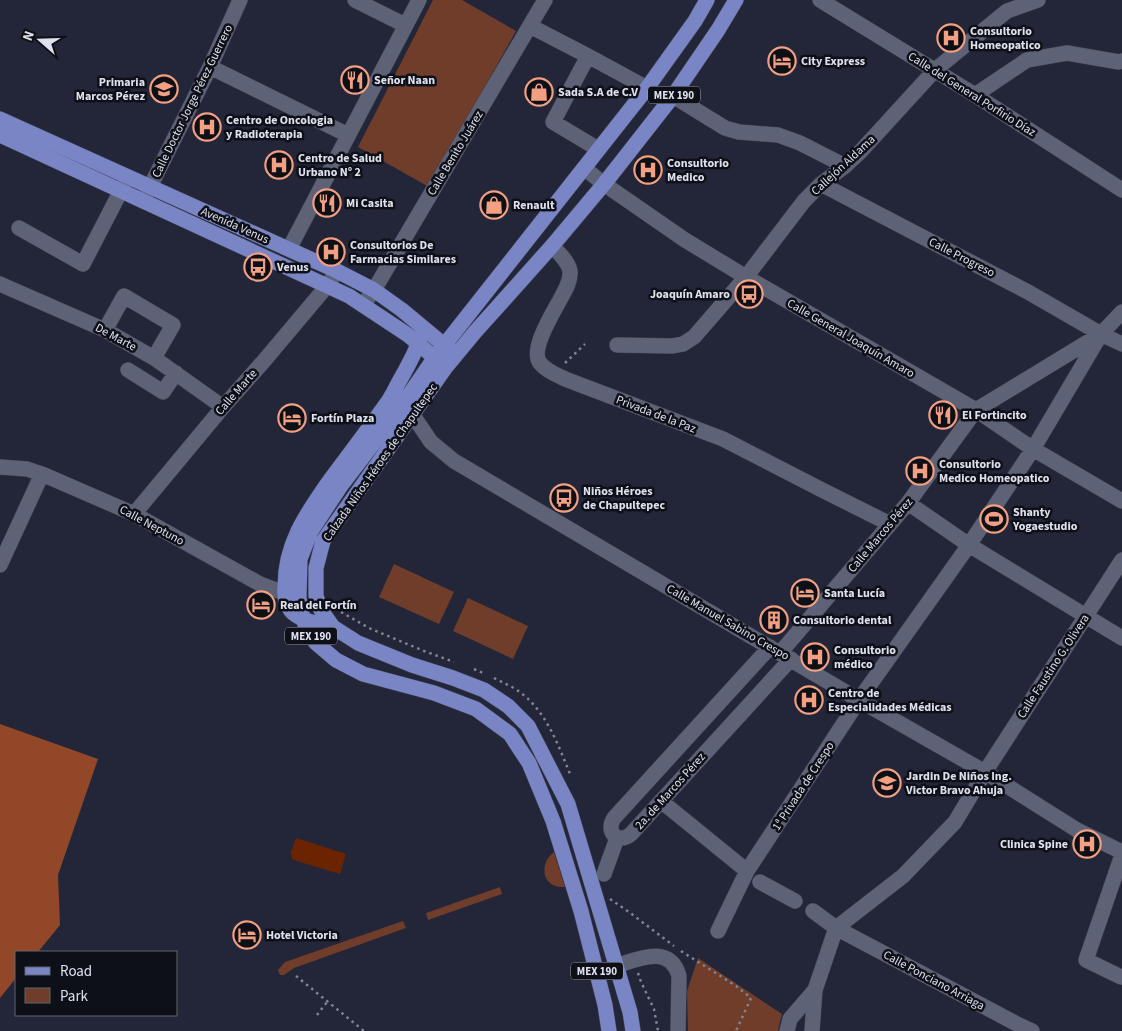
<svg xmlns="http://www.w3.org/2000/svg" width="1122" height="1031" font-family="'Source Sans 3',sans-serif">
<style>
.green{fill:#6f3d2a}
.forest{fill:#934729}
.water{fill:#6c2400}
.lines{fill:none;stroke-linecap:round;stroke-linejoin:round}
.minor-casing{stroke:#3f4251;stroke-width:16}
.major-casing{stroke:#3f4251;stroke-width:16}
.path{stroke:#818493;stroke-width:2.5;stroke-dasharray:2.5 4;stroke-linecap:butt}
.minor{stroke:#5d6277;stroke-width:15}
.major{stroke:#7985c5;stroke-width:15}
.labels{text-anchor:middle;stroke-width:5;stroke-linejoin:round;paint-order:stroke}
.shield{fill:#0e1018;stroke:#a0a3ae;stroke-width:1}
.shield-label{font-size:11px;font-weight:bold;fill:#dfe2ee}
.poi-label{font-size:12px;font-weight:bold;fill:#dfe2ee;stroke:#0e1018;text-anchor:start}
.street-label{font-size:12px;fill:#dfe2ee;stroke:#0e1018}
</style>
<rect width="100%" height="100%" fill="#232638"/>
<path class="green" d="M433,0H462L516,31L429,187L358,147Z
M394,564L454,592L439,624L379,597Z
M468,598L528,626L513,659L453,631Z
M554,852L565,887C542,889 538,864 554,852Z
M500,887L502,894L428,920L426,913Z
M403,921L406,928L294,968L284,975H280L278,970L285,962Z
M698,958L782,1014L778,1030L779,1031H688L687,991Z"/>
<path class="forest" d="M0,724L98,759L58,875L60,925L38,952H16V978L0,998Z"/>
<path class="water" d="M296,838L346,854L340,874L300,862L292,859L291,852Z"/>
<g class="lines">
<g class="minor-casing">
<path id="minor" d="M355,0L405,25
M820,0L975,95L1122,190
M530,26L588,56L647,88
M588,56L553,122L598,149
M210,67L348,135
M975,95L1027,60L1067,53L1119,62L1122,61
M673,96L725,128L739,132L778,135L800,143L845,166
M584,168L604,184L685,240L746,277L976,410L1033,449L1122,501
M821,184L1028,292L1101,334L1122,344
M143,201L210,67L240,0
M19,228L83,264L127,179
M552,246C559,253 568,261 570,271C571,280 566,289 562,296C555,310 529,349 540,363C546,371 557,375 565,379L723,439L824,491L890,524
M289,249L419,0
M0,284L105,330L154,358L223,407
M363,305L374,290L545,0
M105,330L124,296L173,325L154,358
M617,345L672,346L683,344L694,337L746,277L804,201L821,184L845,166L860,152L935,70L1007,11L1038,0
M128,370L163,392L176,373
M407,404L412,414L431,442L454,461L859,700L985,772L1077,830L1122,852
M0,467L27,469L42,474L134,514L260,584L295,597
M908,503L969,545L1122,638
M134,514L223,407L263,362L327,286L337,271
M0,565L42,474
M770,647L614,818C605,832 618,845 631,834L791,659
M780,653L908,503L976,410L1101,334L1122,312
M661,801L747,871
M604,874L617,838
M760,882L795,901
M813,911L836,928L1017,1024L1032,1031
M718,931L747,871L859,700L969,545L1033,449L1101,334
M616,966C638,959 670,944 679,976L678,1031
M1121,977L1086,960L1122,855
M787,1031L790,1019L815,990
M812,1031L815,990L836,928L903,876L955,822L985,772L1122,560"/>
</g>
<g class="major-casing">
<path id="major" d="M0,119L337,271L374,290L402,310L450,350
M0,135L349,296L408,335L441,363
M333,627C320,623 301,622 291,611C286,604 284,595 285,586C285,543 307,513 330,480C350,453 370,427 389,400C393,394 396,387 400,380C408,366 416,352 421,336
M609,1031L605,1005L581,911L553,821L529,763L510,734L476,709L434,693L363,674L336,660L316,643L308,632L303,619L299,598L300,559L311,531L340,487L396,414L435,357L647,88L695,21L707,0
M633,1031L630,1012L568,804L528,726L508,706L484,690L453,678L412,665L358,643L333,627L321,610L316,596V568L323,541L446,367L475,332L552,246L604,184L673,96L718,30L736,0"/>
</g>
<path class="path" d="M565,363L585,344
M341,612L369,628L424,651L454,662
M474,669L485,674
M494,678C500,681 506,684 512,687C544,705 557,742 570,774
M610,899L629,912L674,946
M681,951L736,986L751,998L736,1031
M638,973L641,982L654,1009L658,1031
M296,976L364,1031
M317,1015L327,1002"/>
<use href="#minor" class="minor"/>
<use href="#major" class="major"/>
</g>
<defs>
<g id="hospital-ring" transform="scale(1.4375)"><circle r="9.5" fill="#0e1018" stroke="#f2a081" stroke-width="1.5"/><path d="M-5-5h3v3.5h4V-5h3V5h-3V1.5h-4V5h-3Z" fill="#f2a081"/></g>
<g id="hotel-ring" transform="scale(1.4375)"><circle r="9.5" fill="#0e1018" stroke="#f2a081" stroke-width="1.5"/><path d="M-6-4.5h1.5V1H6V5H4.5V3h-9V5H-6ZM-4 0a1.8 1.8 0 1 1 3.6 0ZM.5 0V-2.5h3Q6-2.5 6 0Z" fill="#f2a081"/></g>
<g id="restaurant-ring" transform="scale(1.4375)"><circle r="9.5" fill="#0e1018" stroke="#f2a081" stroke-width="1.5"/><path d="M-5-6h1v4h1v-4h1v4h1v-4h1v5L-1.5 .5V6h-2V.5L-5-1ZM5-6V6H3V1.5H1.5Q1.5-4 5-6Z" fill="#f2a081"/></g>
<g id="school-ring" transform="scale(1.4375)"><circle r="9.5" fill="#0e1018" stroke="#f2a081" stroke-width="1.5"/><path d="M0-5L7-2L0 1L-7-2ZM-4 1L0 2.5L4 1V4Q0 6-4 4Z" fill="#f2a081"/></g>
<g id="shop-ring" transform="scale(1.4375)"><circle r="9.5" fill="#0e1018" stroke="#f2a081" stroke-width="1.5"/><path d="M-5-2.5h2.3a2.7 3.5 0 0 1 5.4 0H5L5.5 6h-11ZM-1.5-2.5h3a1.5 2.3 0 0 0-3 0Z" fill="#f2a081"/></g>
<g id="bus-ring" transform="scale(1.4375)"><circle r="9.5" fill="#0e1018" stroke="#f2a081" stroke-width="1.5"/><path d="M-5-6H5V4H4V6H2V4H-2V6H-4V4H-5ZM-3.5-4V0h7V-4ZM-3.5 1.2v1.5H-2V1.2ZM2 1.2v1.5H3.5V1.2Z" fill="#f2a081"/></g>
<g id="stadium-ring" transform="scale(1.4375)"><circle r="9.5" fill="#0e1018" stroke="#f2a081" stroke-width="1.5"/><path d="M0-5a6.5 5 0 1 0 0 10a6.5 5 0 1 0 0-10ZM-3.5-1.8h7v3.6h-7Z" fill="#f2a081"/></g>
<g id="building-ring" transform="scale(1.4375)"><circle r="9.5" fill="#0e1018" stroke="#f2a081" stroke-width="1.5"/><path d="M-4-6H4V6H1V3H-1V6H-4ZM-2.5-4.3h1.7v1.8h-1.7ZM.8-4.3h1.7v1.8H.8ZM-2.5-1h1.7V.8h-1.7ZM.8-1h1.7V.8H.8Z" fill="#f2a081"/></g>
</defs>
<g fill-rule="evenodd">
<use href="#hospital-ring" x="951" y="38"/>
<use href="#hotel-ring" x="782" y="61"/>
<use href="#restaurant-ring" x="355" y="80"/>
<use href="#school-ring" x="164" y="89"/>
<use href="#shop-ring" x="539" y="92"/>
<use href="#hospital-ring" x="207" y="127"/>
<use href="#hospital-ring" x="279" y="165"/>
<use href="#hospital-ring" x="648" y="170"/>
<use href="#restaurant-ring" x="327" y="203"/>
<use href="#shop-ring" x="494" y="205"/>
<use href="#hospital-ring" x="331" y="252"/>
<use href="#bus-ring" x="258" y="267"/>
<use href="#bus-ring" x="749" y="294"/>
<use href="#restaurant-ring" x="943" y="415"/>
<use href="#hotel-ring" x="292" y="418"/>
<use href="#hospital-ring" x="920" y="471"/>
<use href="#bus-ring" x="564" y="498"/>
<use href="#stadium-ring" x="994" y="519"/>
<use href="#hotel-ring" x="805" y="593"/>
<use href="#hotel-ring" x="261" y="605"/>
<use href="#building-ring" x="774" y="620"/>
<use href="#hospital-ring" x="815" y="657"/>
<use href="#hospital-ring" x="809" y="700"/>
<use href="#school-ring" x="887" y="783"/>
<use href="#hospital-ring" x="1087" y="844"/>
<use href="#hotel-ring" x="247" y="935"/>
</g>
<g class="labels">
<g class="shield">
<rect x="648" y="86.5" width="52" height="17" rx="4"/>
<rect x="285" y="627.5" width="52" height="17" rx="4"/>
<rect x="571" y="962.5" width="52" height="17" rx="4"/>
</g>
<g class="shield-label">
<text x="674" y="99">MEX 190</text>
<text x="311" y="640">MEX 190</text>
<text x="597" y="975">MEX 190</text>
</g>
<g class="poi-label">
<text x="970" y="35">Consultorio<tspan x="970" dy="14">Homeopatico</tspan></text>
<text x="801" y="65">City Express</text>
<text x="374" y="84">Señor Naan</text>
<text x="145" y="86" text-anchor="end">Primaria<tspan x="145" dy="14">Marcos Pérez</tspan></text>
<text x="558" y="96">Sada S.A de C.V</text>
<text x="226" y="124">Centro de Oncologia<tspan x="226" dy="14">y Radioterapia</tspan></text>
<text x="298" y="162">Centro de Salud<tspan x="298" dy="14">Urbano N° 2</tspan></text>
<text x="667" y="167">Consultorio<tspan x="667" dy="14">Medico</tspan></text>
<text x="346" y="207">Mi Casita</text>
<text x="513" y="209">Renault</text>
<text x="350" y="249">Consultorios De<tspan x="350" dy="14">Farmacias Similares</tspan></text>
<text x="277" y="271">Venus</text>
<text x="730" y="298" text-anchor="end">Joaquín Amaro</text>
<text x="962" y="419">El Fortincito</text>
<text x="311" y="422">Fortín Plaza</text>
<text x="939" y="468">Consultorio<tspan x="939" dy="14">Medico Homeopatico</tspan></text>
<text x="583" y="495">Niños Héroes<tspan x="583" dy="14">de Chapultepec</tspan></text>
<text x="1013" y="516">Shanty<tspan x="1013" dy="14">Yogaestudio</tspan></text>
<text x="824" y="597">Santa Lucía</text>
<text x="280" y="609">Real del Fortín</text>
<text x="793" y="624">Consultorio dental</text>
<text x="834" y="654">Consultorio<tspan x="834" dy="14">médico</tspan></text>
<text x="828" y="697">Centro de<tspan x="828" dy="14">Especialidades Médicas</tspan></text>
<text x="906" y="780">Jardin De Niños Ing.<tspan x="906" dy="14">Victor Bravo Ahuja</tspan></text>
<text x="1068" y="848" text-anchor="end">Clinica Spine</text>
<text x="266" y="939">Hotel Victoria</text>
</g>
<g class="street-label">
<text transform="translate(972 94) rotate(32)" y="4">Calle del General Porfirio Díaz</text>
<text transform="translate(192 101) rotate(-64)" y="4">Calle Doctor Jorge Pérez Guerrero</text>
<text transform="translate(455 153) rotate(-59)" y="4">Calle Benito Juárez</text>
<text transform="translate(843 165) rotate(-43)" y="4">Callejón Aldama</text>
<text transform="translate(235 225) rotate(24)" y="4">Avenida Venus</text>
<text transform="translate(962 257) rotate(27)" y="4">Calle Progreso</text>
<text transform="translate(116 337) rotate(28)" y="4">De Marte</text>
<text transform="translate(851 338) rotate(30)" y="4">Calle General Joaquín Amaro</text>
<text transform="translate(236 392) rotate(-49)" y="4">Calle Marte</text>
<text transform="translate(656 414) rotate(21)" y="4">Privada de la Paz</text>
<text transform="translate(380 462) rotate(-55)" y="4">Calzada Niños Héroes de Chapultepec</text>
<text transform="translate(152 525) rotate(28)" y="4">Calle Neptuno</text>
<text transform="translate(880 535) rotate(-50)" y="4">Calle Marcos Pérez</text>
<text transform="translate(728 622) rotate(30)" y="4">Calle Manuel Sabino Crespo</text>
<text transform="translate(1053 666) rotate(-57)" y="4">Calle Faustino G. Olivera</text>
<text transform="translate(803 786) rotate(-57)" y="4">1ª Privada de Crespo</text>
<text transform="translate(670 791) rotate(-48)" y="4">2a. de Marcos Pérez</text>
<text transform="translate(934 980) rotate(28)" y="4">Calle Ponciano Arriaga</text>
</g>
</g>
<rect x="15" y="951" width="162" height="65" fill="#0e1018" stroke="#62646e"/>
<rect x="25" y="967" width="25" height="8" fill="#7985c5" stroke="#62646e"/>
<text x="60" y="976" font-size="15" fill="#dfe2ee">Road</text>
<rect x="25" y="988" width="25" height="15" fill="#6f3d2a" stroke="#62646e"/>
<text x="60" y="1001" font-size="15" fill="#dfe2ee">Park</text>
<g transform="translate(40 40) rotate(290)" stroke="#0e1018" stroke-width="4" paint-order="stroke">
<path d="M0-4L9 19L0 12L-9 19Z" fill="#dfe2ee"/>
<text y="-8" font-size="14" font-weight="bold" text-anchor="middle" fill="#dfe2ee">N</text>
</g>
</svg>
